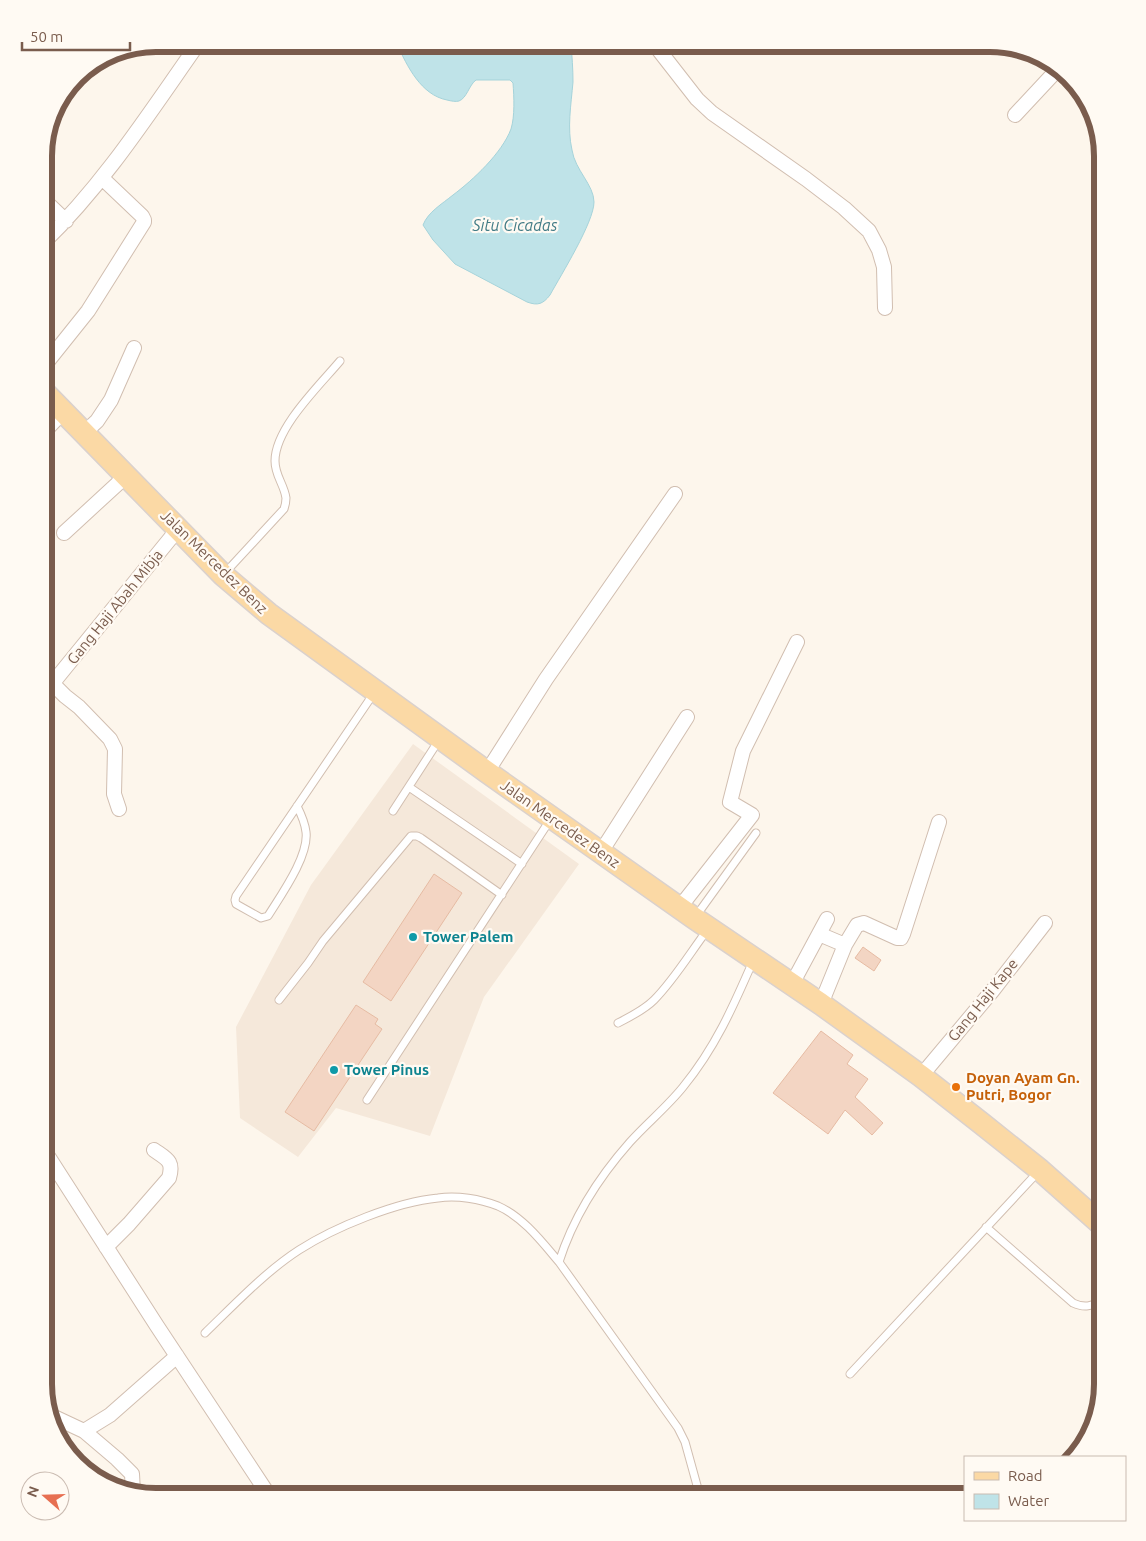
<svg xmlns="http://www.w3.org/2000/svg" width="1146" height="1541" font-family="Ubuntu,sans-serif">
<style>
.residential{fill:#f5e8da}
.water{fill:#bfe3e8;stroke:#a5d3da}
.building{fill:#f3d5c3;stroke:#e6bba3}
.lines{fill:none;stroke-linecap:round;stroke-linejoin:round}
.service-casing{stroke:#d1beb0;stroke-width:9}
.minor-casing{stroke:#d1beb0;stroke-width:16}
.primary-casing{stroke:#dad1cd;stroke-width:24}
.service{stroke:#fff;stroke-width:7}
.minor{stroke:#fff;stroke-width:14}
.primary{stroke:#fbd9a5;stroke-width:21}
.culture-dot{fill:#0f9aa8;stroke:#fffaf3;stroke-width:2}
.food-dot{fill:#e8710a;stroke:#fffaf3;stroke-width:2}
.labels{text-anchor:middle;stroke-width:4.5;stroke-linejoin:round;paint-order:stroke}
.street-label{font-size:15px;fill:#7a5c4d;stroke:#fffaf3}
.culture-label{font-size:15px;font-weight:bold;fill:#0d838f;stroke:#fffaf3;text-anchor:start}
.food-label{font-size:15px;font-weight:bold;fill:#c56008;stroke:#fffaf3;text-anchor:start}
.water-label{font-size:16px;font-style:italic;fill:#437c86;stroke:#fffaf3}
.rim{fill:none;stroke:#7a5c4d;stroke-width:6}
</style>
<rect width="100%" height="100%" fill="#fdf6ec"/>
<path class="residential" d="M413,744L579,864L484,997L430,1136L336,1108L298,1157L240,1118L236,1027L311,885Z"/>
<path class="water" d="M397,44H571C572,56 573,69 573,82C571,105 567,128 572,150C575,170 594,185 594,202C594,222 561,275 550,295C543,304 538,306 527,302L455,264L433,240L423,225C428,212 442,204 453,195C473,180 502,153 511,129C515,116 514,97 513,83L510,80H476C469,85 467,98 459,101C456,102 451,101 447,100C421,95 407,66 397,44Z"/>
<path class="building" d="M434,874L462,893L391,1001L363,982Z
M863,947L881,960L874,971L855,958Z
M356,1005L378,1019L375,1024L382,1029L314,1131L285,1112Z
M821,1031L853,1055L847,1064L868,1079L855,1097L883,1123L872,1135L845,1110L828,1134L773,1093Z"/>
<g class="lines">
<g class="service-casing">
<path id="service" d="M224,574L284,509C285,506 286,501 286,498C284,484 275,476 275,461C275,428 319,386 340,361
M409,787L522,864
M297,806C301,814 305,823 306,832C309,856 281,895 268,916L261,918L236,904L235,900L236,896L374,693
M393,811L439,740
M696,916L756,833
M279,1000L308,963L323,941L411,836H417L421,838L502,895
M618,1023C630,1017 644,1010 654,1000C674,980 690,953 708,929
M367,1100L550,820
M986,1227L1073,1303C1084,1308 1092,1307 1102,1299
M205,1333C234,1305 265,1272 299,1250C335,1227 396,1202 438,1198C457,1195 480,1199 498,1206C523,1217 542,1242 559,1262
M850,1374L1039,1171
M702,1497L698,1489L685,1442L678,1428L559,1262C573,1218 599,1177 630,1142C647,1123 667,1107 683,1087C715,1048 733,1007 753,961"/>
</g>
<g class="minor-casing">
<path id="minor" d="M656,44L658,49L697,99L712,113L806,179L844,208L869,231L879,250L884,267L885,308
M1015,115L1057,70
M44,200L66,221
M44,242C104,184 150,112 198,44
M44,366L88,311L144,222V220L142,216L102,178
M44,432L63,412
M84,433L97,421L111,400L134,348
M64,533L126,476
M487,772L546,679L675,494
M119,809L114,794L115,749L110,739L79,707L65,696L54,685L56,679L178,529
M601,852L687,717
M680,907L752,815L730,802L743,751L797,642
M819,934L845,945
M792,984L827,919
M821,1004L845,945L857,925L864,923L897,938H901L903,934L939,822
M921,1076L993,990L1045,923
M44,1150L157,1326L270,1497
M106,1247L129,1224L169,1178C174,1161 167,1159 154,1150
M52,1416L84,1431L117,1459L132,1474L133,1492
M84,1431L110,1415L177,1356"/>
</g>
<g class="primary-casing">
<path id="primary" d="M44,392L223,575L269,614L487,772L694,918L821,1004L921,1076L981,1123L1040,1170L1102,1225"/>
</g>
<use href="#service" class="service"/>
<use href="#minor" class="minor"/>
<use href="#primary" class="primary"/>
</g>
<g class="culture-dot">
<circle cx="413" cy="937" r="5"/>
<circle cx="334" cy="1070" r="5"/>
</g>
<circle class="food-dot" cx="956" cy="1087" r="5"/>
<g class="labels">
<g class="street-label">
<text transform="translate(214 562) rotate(44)" y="5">Jalan Mercedez Benz</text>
<text transform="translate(115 607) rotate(-51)" y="5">Gang Haji Abah Mibja</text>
<text transform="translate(560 824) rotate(35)" y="5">Jalan Mercedez Benz</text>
<text transform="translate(983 1000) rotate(-51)" y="5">Gang Haji Kape</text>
</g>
<g class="culture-label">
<text x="423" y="942">Tower Palem</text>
<text x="344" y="1075">Tower Pinus</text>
</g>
<g class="food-label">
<text x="966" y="1083">Doyan Ayam Gn.<tspan x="966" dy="17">Putri, Bogor</tspan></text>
</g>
<g class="water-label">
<text x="515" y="231">Situ Cicadas</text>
</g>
</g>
<path d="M0 0H1146V1541H0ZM156 52H990A104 104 0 0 1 1094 156V1384A104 104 0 0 1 990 1488H156A104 104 0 0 1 52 1384V156A104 104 0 0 1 156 52Z" fill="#fffaf3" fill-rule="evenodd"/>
<path class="rim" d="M156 52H990A104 104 0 0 1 1094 156V1384A104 104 0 0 1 990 1488H156A104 104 0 0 1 52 1384V156A104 104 0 0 1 156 52Z"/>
<rect x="964" y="1456" width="162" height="65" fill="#fffaf3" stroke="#cabbb1"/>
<rect x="974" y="1472" width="25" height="8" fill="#fbd9a5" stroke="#cabbb1"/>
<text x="1008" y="1481" font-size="15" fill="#7a5c4d">Road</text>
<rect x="974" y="1494" width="25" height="15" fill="#bfe3e8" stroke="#cabbb1"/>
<text x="1008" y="1506" font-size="15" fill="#7a5c4d">Water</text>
<g transform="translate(45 1496) rotate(290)"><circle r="24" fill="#fffaf3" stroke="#cabbb1"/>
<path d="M0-4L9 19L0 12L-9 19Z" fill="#e76f51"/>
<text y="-8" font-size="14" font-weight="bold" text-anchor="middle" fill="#7a5c4d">N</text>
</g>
<path d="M22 42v8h108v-8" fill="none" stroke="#7a5c4d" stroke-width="2.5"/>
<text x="30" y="42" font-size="15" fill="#7a5c4d" stroke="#fffaf3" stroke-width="4" paint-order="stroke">50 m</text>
</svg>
